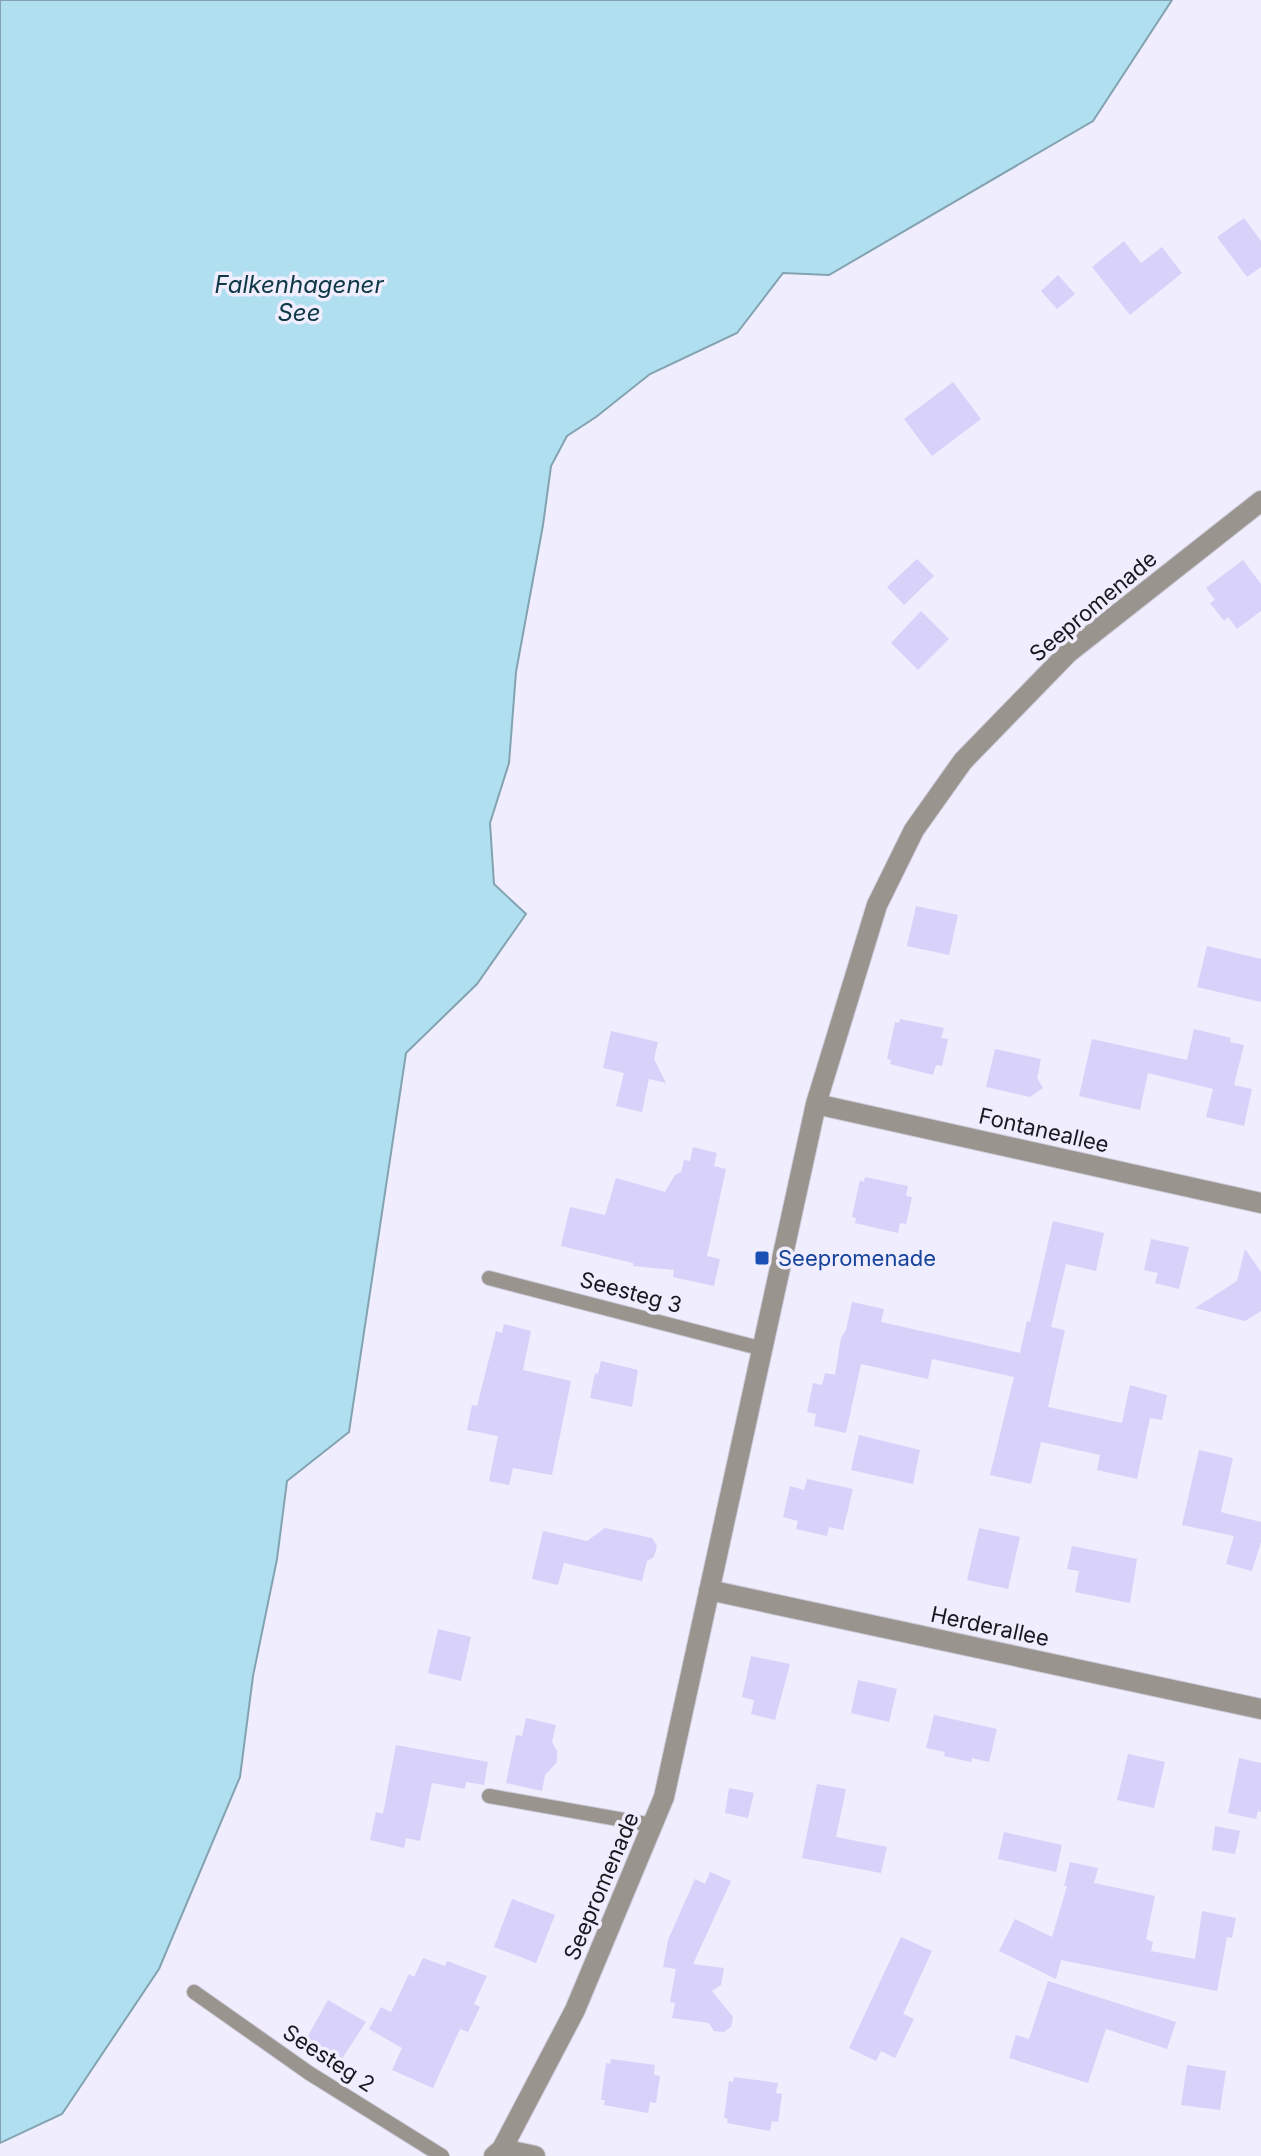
<svg xmlns="http://www.w3.org/2000/svg" width="1261" height="2156" font-family="Inter,sans-serif">
<style>
.water{fill:#b0dff0;stroke:#83a3b1;stroke-width:2}
.building{fill:#d8d1f9}
.lines{fill:none;stroke-linecap:round;stroke-linejoin:round}
.service-casing{stroke:#cdcbda;stroke-width:16}
.minor-casing{stroke:#cdcbda;stroke-width:22}
.service{stroke:#9a948f;stroke-width:14}
.minor{stroke:#9a948f;stroke-width:20}
.transit-dot{fill:#1a4fb4;stroke:#efedfe;stroke-width:3}
.labels{text-anchor:middle;stroke-width:7;stroke-linejoin:round;paint-order:stroke}
.street-label{font-size:22px;fill:#19181e;stroke:#efedfe}
.transit-label{font-size:22px;fill:#164399;stroke:#efedfe;text-anchor:start}
.water-label{font-size:24px;font-style:italic;fill:#0e3845;stroke:#efedfe}
</style>
<rect width="100%" height="100%" fill="#efedfe"/>
<path class="water" d="M0,0H1172L1093,121L829,275L783,273L737,333L650,374L596,417L567,436L551,466L543,525L516,672L509,763L490,823L494,884L526,914L477,984L406,1053L349,1432L287,1481L277,1559L253,1676L240,1777L159,1969L62,2114L0,2143Z"/>
<path class="building" d="M1244,218L1261,241V267L1247,277L1217,237Z
M1124,241L1141,263L1162,247L1182,273L1130,315L1092,267Z
M1058,275L1075,294L1057,309L1041,291Z
M953,382L981,419L932,456L904,419Z
M917,559L934,576L904,605L887,587Z
M1243,560L1261,584V611L1237,629L1228,617L1224,621L1210,603L1215,600L1206,588Z
M921,611L949,639L918,670L891,643Z
M916,906L958,915L949,955L907,946Z
M1207,946L1261,959V1002L1197,987Z
M900,1019L944,1028L941,1038L948,1039L942,1066L936,1065L933,1075L890,1064L891,1060L887,1059L895,1022L899,1023Z
M1194,1029L1231,1038L1230,1042L1244,1045L1234,1085L1252,1089L1244,1126L1206,1117L1213,1089L1148,1073L1140,1110L1079,1096L1092,1039L1187,1060Z
M611,1031L658,1042L654,1059L666,1083L649,1079L642,1112L616,1106L624,1073L603,1068Z
M995,1049L1041,1059L1037,1078L1043,1088L1030,1097L986,1087Z
M693,1147L717,1153L714,1166L726,1169L707,1256L720,1259L714,1286L673,1277L674,1270L633,1266V1263L561,1246L570,1207L605,1215L616,1178L665,1192L675,1175L681,1172L684,1160L690,1161Z
M865,1177L908,1186L906,1196L912,1197L906,1224L900,1223L898,1233L855,1223L856,1218L852,1217L860,1180L864,1182Z
M1053,1221L1104,1233L1096,1271L1066,1264L1051,1327L1065,1330L1048,1407L1122,1423L1130,1385L1167,1395L1162,1420L1150,1418L1137,1479L1097,1470L1100,1455L1041,1442L1031,1484L990,1475L1014,1377L932,1359L928,1379L861,1364L846,1433L814,1426L816,1414L807,1412L813,1383L822,1385L825,1373L835,1375L841,1338L846,1330L852,1302L884,1309L881,1322L1020,1353L1027,1321L1030,1322Z
M1151,1239L1189,1247L1179,1289L1155,1283L1158,1273L1144,1270Z
M1245,1249L1261,1272V1311L1245,1321L1195,1308L1237,1281Z
M504,1324L531,1331L523,1370L571,1381L552,1475L513,1468L509,1485L489,1481L498,1436L467,1430L472,1405L477,1406L496,1331L502,1333Z
M601,1361L638,1370L632,1407L590,1398L595,1373L598,1374Z
M859,1435L920,1450L913,1484L851,1470Z
M1199,1450L1233,1458L1221,1512L1261,1522V1542L1252,1571L1226,1564L1234,1536L1182,1525Z
M807,1479L853,1489L843,1530L829,1527L827,1536L796,1529L798,1521L783,1517L790,1486L804,1490Z
M605,1528L652,1538L657,1546L654,1557L647,1561L642,1581L564,1563L558,1585L532,1579L543,1531L587,1541Z
M979,1528L1020,1537L1008,1589L967,1580Z
M1072,1546L1137,1559L1130,1603L1075,1592L1079,1571L1067,1569Z
M438,1629L471,1637L461,1681L428,1673Z
M751,1656L790,1664L775,1720L751,1714L754,1700L742,1697Z
M858,1680L897,1689L889,1722L851,1713Z
M934,1715L997,1729L989,1762L972,1758L971,1762L944,1756L945,1752L926,1748Z
M526,1718L556,1725L552,1742L557,1751V1762L545,1775L542,1791L506,1783L516,1735L522,1736Z
M396,1745L488,1762L484,1785L466,1782L465,1789L432,1783L420,1841L406,1838L404,1848L370,1840L376,1812L383,1814Z
M1128,1754L1165,1762L1154,1808L1117,1800Z
M1239,1758L1261,1763V1812L1258,1811L1256,1819L1228,1813Z
M817,1784L846,1789L836,1837L887,1847L881,1873L802,1858Z
M729,1788L754,1793L748,1818L725,1813Z
M1215,1826L1240,1831L1235,1854L1212,1850Z
M1004,1832L1062,1845L1056,1872L998,1859Z
M1070,1862L1098,1868L1094,1883L1155,1896L1146,1939L1153,1942L1151,1951L1195,1959L1202,1911L1236,1918L1232,1938L1227,1937L1217,1991L1061,1960L1056,1979L999,1951L1015,1919L1052,1937L1067,1886H1064Z
M710,1872L731,1881L693,1964L724,1968L721,1985L712,1991L733,2017L731,2027L724,2032L714,2031L709,2023L672,2018L675,2003L670,2002L676,1969L663,1967L668,1940L695,1879L705,1884Z
M512,1899L555,1915L536,1963L494,1947Z
M901,1937L932,1951L903,2014L914,2019L895,2058L881,2051L876,2061L849,2048Z
M423,1958L445,1966L447,1961L487,1976L474,2004L480,2007L468,2032L460,2029L433,2088L392,2070L402,2048L369,2029L381,2007L391,2012L409,1974L414,1977Z
M1048,1981L1176,2022L1167,2049L1106,2029L1088,2083L1009,2058L1016,2035L1029,2039Z
M328,2000L366,2022L339,2063L304,2043Z
M611,2059L655,2065L654,2075L660,2076L656,2103L650,2102L648,2113L604,2105L605,2100H601L606,2063L610,2064Z
M1187,2065L1226,2071L1220,2110L1181,2105Z
M734,2077L778,2083L776,2093L782,2094L778,2122L772,2121L770,2131L727,2123L728,2119L724,2118L726,2103L729,2081L733,2082Z"/>
<g class="lines">
<g class="service-casing">
<path id="service" d="M489,1278L763,1349
M489,1796L652,1825
M194,1992L309,2073L442,2156"/>
</g>
<g class="minor-casing">
<path id="minor" d="M816,1104L1261,1203
M709,1590L1261,1709
M502,2149L535,2156
M494,2156L502,2149L575,2010L664,1797L816,1104L877,905L914,830L963,761L1068,653L1261,501"/>
</g>
<use href="#service" class="service"/>
<use href="#minor" class="minor"/>
</g>
<rect class="transit-dot" x="754" y="1250" width="16" height="16" rx="4"/>
<g class="labels">
<g class="street-label">
<text transform="translate(1093 606) rotate(-40)" y="8">Seepromenade</text>
<text transform="translate(1044 1130) rotate(13)" y="8">Fontaneallee</text>
<text transform="translate(631 1292) rotate(15)" y="8">Seesteg 3</text>
<text transform="translate(990 1626) rotate(12)" y="8">Herderallee</text>
<text transform="translate(601 1886) rotate(-67)" y="8">Seepromenade</text>
<text transform="translate(329 2058) rotate(33)" y="8">Seesteg 2</text>
</g>
<g class="transit-label">
<text x="778" y="1266">Seepromenade</text>
</g>
<g class="water-label">
<text x="299" y="293">Falkenhagener<tspan x="299" dy="28">See</tspan></text>
</g>
</g>
</svg>
